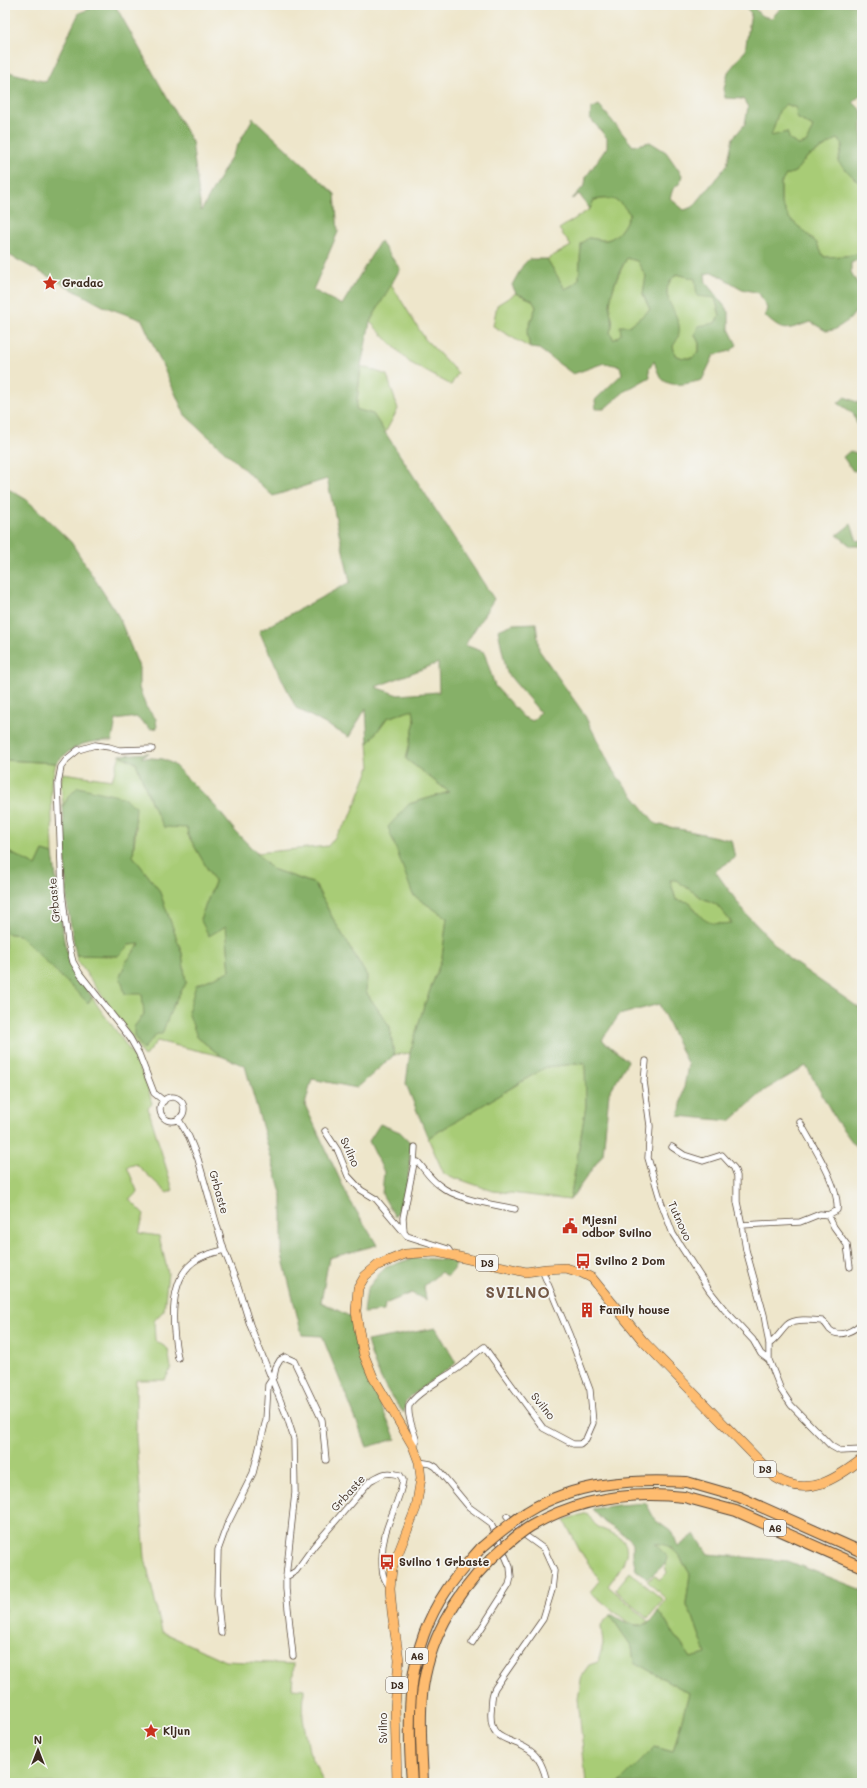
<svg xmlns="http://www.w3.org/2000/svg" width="867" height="1788" font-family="Mali,sans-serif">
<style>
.green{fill:#a8cc76;stroke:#727b4a}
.forest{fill:#86b067;stroke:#606d42;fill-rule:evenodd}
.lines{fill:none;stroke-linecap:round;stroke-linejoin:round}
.minor-casing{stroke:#564638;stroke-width:7}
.primary-casing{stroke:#564638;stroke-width:10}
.motorway-casing{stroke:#564638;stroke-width:12}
.minor{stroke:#fff;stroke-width:5.5}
.primary{stroke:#febc70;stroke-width:9}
.motorway{stroke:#febc70;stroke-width:10}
.motorway-bridge-casing{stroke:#564638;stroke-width:12;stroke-linecap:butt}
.motorway-bridge{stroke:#febc70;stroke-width:10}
.labels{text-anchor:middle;stroke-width:3.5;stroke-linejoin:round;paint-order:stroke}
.shield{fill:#f6f6f2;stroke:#73675e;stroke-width:1}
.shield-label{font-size:10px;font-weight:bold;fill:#3b2a1e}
.poi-label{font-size:11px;font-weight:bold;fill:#3b2a1e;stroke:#f6f6f2;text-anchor:start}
.street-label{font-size:11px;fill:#3b2a1e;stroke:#f6f6f2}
.district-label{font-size:15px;font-weight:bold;letter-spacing:1px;fill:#735846;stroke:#f6f6f2}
</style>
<rect width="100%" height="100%" fill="#f6f6f2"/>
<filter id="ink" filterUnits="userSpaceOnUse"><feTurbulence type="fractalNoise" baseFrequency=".025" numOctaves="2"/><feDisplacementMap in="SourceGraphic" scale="8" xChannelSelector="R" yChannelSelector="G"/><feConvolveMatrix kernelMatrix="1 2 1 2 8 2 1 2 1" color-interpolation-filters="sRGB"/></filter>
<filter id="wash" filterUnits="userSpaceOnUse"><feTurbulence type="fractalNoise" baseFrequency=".012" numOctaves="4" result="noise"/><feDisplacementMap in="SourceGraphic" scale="16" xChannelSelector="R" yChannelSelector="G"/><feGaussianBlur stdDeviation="0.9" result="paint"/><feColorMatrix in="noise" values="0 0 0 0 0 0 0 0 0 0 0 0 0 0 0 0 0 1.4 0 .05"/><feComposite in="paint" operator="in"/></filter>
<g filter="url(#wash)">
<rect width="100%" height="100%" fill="#eee6cb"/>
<path class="green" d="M786,104L796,108L797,118L813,127L807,143L798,145L790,140L770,136L779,111Z
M837,139L843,144L838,162L862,186V252C850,257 838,256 824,257L816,242L789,218L781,202V183L786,175L795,172L806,158Z
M610,198L619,201L630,214C625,224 619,237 607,240C602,241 593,238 588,238L581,244L579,279L573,285L565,289L547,259L571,246L559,229L590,209L593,200Z
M627,258L637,261L646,276L643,294L650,310L614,340L610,332C616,319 609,317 610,305C612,287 619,273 627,258Z
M677,274L695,279L715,298L720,316L715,323L695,335L699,343V352L692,358H683L675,355L673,346L667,289L670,280Z
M391,284L425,339L458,373L451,385L409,362L370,322Z
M516,293L532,300L536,307L527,332L530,348L493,326L497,305Z
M361,366L387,375L398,409L385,433L373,414L356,410Z
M413,709L415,721L406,759L449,792L409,804L413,895L447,918L442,958L423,1009L410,1053L394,1055L390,1027L366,992L367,976L332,917L315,884L272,869L256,853L328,846L350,818L370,767L368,744L387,718Z
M120,755L136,763L153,807L187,827L188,835L215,882L200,919L226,925L230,972L196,985L197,1037L221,1056L157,1041L144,1057C124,1022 99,993 77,960L76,955L118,956L129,945L141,943L126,962L142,993L144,1014L134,1027L173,1005L186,983L182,953L159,890L133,856L136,827L93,791L78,787L69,796L63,806L61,782L63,773L112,780Z
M5,760L56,763L51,783L53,854L43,851L36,866L5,850Z
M670,879L676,880L702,898L716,904L732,923C706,926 704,923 690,902L676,900Z
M5,933L19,935L89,1002L92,997C102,1014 115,1028 126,1045C138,1062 148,1084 152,1104L148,1108L173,1190L167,1193L136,1164L127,1167L138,1193L129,1199L144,1214L139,1233L159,1236L168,1273L164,1310L154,1321L155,1340L168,1349L171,1368L165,1380H136V1438L145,1558L162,1632L225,1661L294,1664L292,1688L304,1689L303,1718L309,1751L324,1783H5Z
M585,1063L586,1106L570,1200L493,1191L444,1174L428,1138L546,1067Z
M587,1513C590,1517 593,1523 597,1526C603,1531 612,1532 619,1537C638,1550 616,1574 608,1586L650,1622L639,1625L630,1624L590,1592L600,1580L580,1551L564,1520Z
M661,1543L675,1549L690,1574L686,1604L693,1617L706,1654L691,1658L658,1611L666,1599L647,1581L655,1576L660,1580L667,1573L665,1566L668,1557L655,1544Z
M630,1572L663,1600L648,1618L615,1590Z
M610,1615L632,1647L634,1662L689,1693L673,1752L655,1747L619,1783H586L578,1698L582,1675L589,1665L598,1662L603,1644L601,1625Z"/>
<path class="forest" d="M100,5H115L192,142L201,211L253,118L335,194L338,232L313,290L342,305L380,241L400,269L370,322L361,366L356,409L373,414L494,599L465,645L484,652L495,686L523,717L533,721L540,712L507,673L498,630L513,624L536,623L539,650L584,714L613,771L656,824L731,840L735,858L715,871L746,914L789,959L862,1010V1155L836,1120L806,1066L765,1090L730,1121L679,1116L688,1065L659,1004L619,1015L602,1040L628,1061L609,1093L603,1154L570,1200L586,1106L585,1063L546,1067L428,1138L406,1084L410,1053L423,1009L442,958L447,918L413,895L388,827L409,804L449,792L406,759L415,721L413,710L387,718L368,744L366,708L349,737L296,708L259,631L350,582L327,479L273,496L185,415L142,320L103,306L5,253V71L46,82L79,13ZM438,663L439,692L398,695L375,687ZM670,880H676L702,898L716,904L732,923C707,926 703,921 689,902L676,900Z
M743,5H753C758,14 762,17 772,18L783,5H862V94L853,102L862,111V186L838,162L843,144L837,139L806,158L795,172L786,175L781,183V202L789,218L816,242L824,257C838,256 850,257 862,252V258L851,263V272L862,292V304L849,320L834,330L826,331L811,322C786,329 785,335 765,316L767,308L759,293L742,289L713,272L705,274L706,283L729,312V329L737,345L731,351L714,355L702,380C690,383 668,390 660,376C657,372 656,366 654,361L649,369L650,377L625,391L604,409H596L595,400L622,374L620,366L604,363L573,374L539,349L530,348L527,332L536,307L532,300L516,293L512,285L523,265L529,259H547L565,289L573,285L579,279L581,244L588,238C593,238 602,241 607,240C619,237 625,224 630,214C617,198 614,197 594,200L590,209L579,194L572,199L585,185L586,177L607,147V138L590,118L591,109L599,105L633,146L650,142L666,152L682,175L680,183L673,189L670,198L684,210L693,207L727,165L733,138L745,124L748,107L743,99L725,98L724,89L728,72L745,51L751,13ZM786,104L796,108L797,118L813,127L806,143L798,145L790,140L787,132L771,136L779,111ZM627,258L637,261L646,276L643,294L650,310L629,326H620L621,334L614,340L610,332C616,319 609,317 610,305C612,287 618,273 627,258ZM677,274L695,279L697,296L715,298L720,315L715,323L698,326L695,335L699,343V352L692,358H683L675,355L673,346C696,317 647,299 677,274Z
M845,397L861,404L862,402V438L853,413L838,403Z
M862,450V470L853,471L843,457L850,451L859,454Z
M5,487L27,500L71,542L119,617L139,667V688L146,707L156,719L157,728L151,729L136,717L116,720L112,741C85,741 75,744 56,763L5,760Z
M851,524L857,541L862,540V546H851L837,535Z
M149,753L141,757L163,759L173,764L215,806L236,832L272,869L315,884L332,917L367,976L366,992L390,1027L394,1055L357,1088L312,1079L305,1105L349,1199L377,1245L329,1258L321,1302L351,1317L358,1356L396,1439L367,1447L322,1336L302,1335L282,1255V1196L245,1066L221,1056L197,1037L188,1012L196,985L230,971L226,926L209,936L200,919L215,882L188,835L187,828L164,827L153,807L136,763L120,755Z
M78,787L122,797L136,807L133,856L159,890L182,953L186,983L173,1005L162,1034H157L143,1049L134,1036V1027L144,1014L142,994H125L120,976L126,962L140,944L129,945L118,956L76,955L67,904L63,806L69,796Z
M5,850L36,866L43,851L53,854L64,940L70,964L92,997L88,1003L19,935L5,933Z
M380,1124L400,1132L411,1143C409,1167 409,1197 395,1217L382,1194L384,1172L369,1141Z
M413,1258L447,1260L457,1264L447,1277L441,1272L424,1286L426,1300L411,1293L385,1304L384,1311L364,1313L367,1289L384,1268Z
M436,1328L456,1363L412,1395L405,1403L404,1413C386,1393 374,1366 367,1341Z
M646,1503L655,1520L673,1533L678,1547L695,1534L708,1554L788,1561L862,1590V1783H619L655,1747L673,1752L689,1693L634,1662L632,1647L610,1615H613C624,1622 638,1630 650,1622C653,1620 656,1614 658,1611L691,1658L706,1654L693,1617L686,1604L690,1574C682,1560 674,1542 655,1544L668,1557L667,1562L648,1579L636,1570L633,1556V1544L629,1538L604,1522L592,1509L618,1505Z"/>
</g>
<g filter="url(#ink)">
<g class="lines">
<g class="minor-casing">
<path id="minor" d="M152,749L119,750L109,747L95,745L78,750L67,759L61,767L58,783L62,892L68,942L73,962L80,974L130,1038L139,1054L154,1093L164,1101
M646,1061L644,1081L650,1126L648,1158L661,1202L673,1234L709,1290L724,1309L753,1340L761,1354L769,1360L781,1390L791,1405L831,1446L840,1451L862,1450
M160 1109a12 12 0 1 1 24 0a12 12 0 1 1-24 0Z
M179,1120L189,1137L198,1159L224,1250L238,1286L250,1325L287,1417L294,1439L295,1493L286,1577L296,1571L314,1546L370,1481C382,1474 386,1471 400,1475L403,1480C398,1509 382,1526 382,1558C382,1571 382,1578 390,1587
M325,1131L338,1151L348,1176L361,1190L376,1199L407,1236L448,1249L452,1255
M672,1147L684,1155L703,1161L722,1155L734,1168L737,1176V1202L742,1225L746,1250L764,1315L769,1344V1360
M414,1163L415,1147
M828,1215L834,1227L847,1245L850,1267
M742,1225L800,1222L820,1214L828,1215L837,1210C840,1186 812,1145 800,1122
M404,1232L403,1218L414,1163L418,1162C425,1170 430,1179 439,1185C457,1200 492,1204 515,1209
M769,1344C777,1339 780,1332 787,1325C794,1318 812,1320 822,1321C826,1323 827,1326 830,1330C840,1339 854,1330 862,1323
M178,1358C172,1329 167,1276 198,1259C206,1254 216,1252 224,1250
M413,1446L416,1443V1439C413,1429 407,1416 409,1406C412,1395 447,1376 457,1369C467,1362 474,1354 484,1347L543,1428L573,1444H580L586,1439L593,1423L590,1390L569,1334L542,1270
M419,1462L431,1464L436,1467L469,1507L491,1523L510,1567L511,1577L509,1585L472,1643
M507,1516L526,1536L544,1549L554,1571L552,1590L543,1619L495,1688C491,1695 492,1703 491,1712C489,1745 514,1736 533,1753C541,1760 545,1773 547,1783
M286,1577V1589L293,1656
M221,1633L217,1595L218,1550L227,1525L253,1473L266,1420L268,1385L274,1376L276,1367L280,1360L285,1357L294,1361L322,1420L326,1460"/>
</g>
<g class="primary-casing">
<path id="primary" d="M397,1783L395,1707L399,1660L392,1612L390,1588L392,1569L416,1508L421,1478L419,1462L413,1446L373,1377L364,1355L359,1331L356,1311L358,1288L365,1276L378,1265L405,1254L437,1252L526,1272L546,1269L566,1268L582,1273L592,1278L643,1341L776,1478C808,1498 836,1479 862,1459"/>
</g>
<g class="motorway-casing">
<path id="motorway" d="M687,1482L739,1497L862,1552
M684,1497L736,1511L862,1567
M412,1783C407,1715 406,1650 446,1591C456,1575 469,1562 481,1548
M423,1783C422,1754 419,1724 422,1695C428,1640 454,1597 491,1559"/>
</g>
<use href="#minor" class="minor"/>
<use href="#primary" class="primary"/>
<use href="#motorway" class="motorway"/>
<g class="motorway-bridge-casing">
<path id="motorway-bridge" d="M481,1548C496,1535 511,1523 527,1512C575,1482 632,1479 687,1482
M491,1559C504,1547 516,1535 531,1526C578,1499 631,1491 684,1497"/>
</g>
<use href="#motorway-bridge" class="motorway-bridge"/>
</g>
</g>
<defs>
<g id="sight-bare" transform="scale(1.2)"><path d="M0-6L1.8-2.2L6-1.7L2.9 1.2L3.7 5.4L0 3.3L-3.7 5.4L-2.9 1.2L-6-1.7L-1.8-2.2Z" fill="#c8321e" stroke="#f6f6f2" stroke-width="2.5" paint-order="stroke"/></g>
<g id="civic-bare" transform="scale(1.2)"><path d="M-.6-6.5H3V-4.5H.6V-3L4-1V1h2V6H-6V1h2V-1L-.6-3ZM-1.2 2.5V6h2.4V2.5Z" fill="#c8321e" stroke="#f6f6f2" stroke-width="2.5" paint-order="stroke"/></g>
<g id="bus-bare" transform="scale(1.2)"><path d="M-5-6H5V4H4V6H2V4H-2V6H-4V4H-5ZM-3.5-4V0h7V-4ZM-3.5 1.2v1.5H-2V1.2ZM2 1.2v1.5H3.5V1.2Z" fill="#c8321e" stroke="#f6f6f2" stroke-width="2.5" paint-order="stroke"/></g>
<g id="building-bare" transform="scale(1.2)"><path d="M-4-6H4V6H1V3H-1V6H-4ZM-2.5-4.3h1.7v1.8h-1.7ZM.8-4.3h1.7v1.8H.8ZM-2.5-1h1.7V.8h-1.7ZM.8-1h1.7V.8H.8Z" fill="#c8321e" stroke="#f6f6f2" stroke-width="2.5" paint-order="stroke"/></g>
</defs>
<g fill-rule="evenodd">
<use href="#sight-bare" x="50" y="283"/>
<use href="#civic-bare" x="570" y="1226"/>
<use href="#bus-bare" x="583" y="1261"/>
<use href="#building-bare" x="587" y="1310"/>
<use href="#bus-bare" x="387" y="1562"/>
<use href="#sight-bare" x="151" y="1731"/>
</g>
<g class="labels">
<g class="shield">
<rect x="476" y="1255" width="22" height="16" rx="3"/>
<rect x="754" y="1461" width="22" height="16" rx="3"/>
<rect x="764" y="1520" width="22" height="16" rx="3"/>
<rect x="406" y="1648" width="22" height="16" rx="3"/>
<rect x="386" y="1677" width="22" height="16" rx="3"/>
</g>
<g class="shield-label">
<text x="487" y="1267">D3</text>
<text x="765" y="1473">D3</text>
<text x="775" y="1532">A6</text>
<text x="417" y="1660">A6</text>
<text x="397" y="1689">D3</text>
</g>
<g class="poi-label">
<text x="62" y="287">Gradac</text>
<text x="582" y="1224">Mjesni<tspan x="582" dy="13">odbor Svilno</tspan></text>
<text x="595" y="1265">Svilno 2 Dom</text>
<text x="599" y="1314">Family house</text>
<text x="399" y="1566">Svilno 1 Grbaste</text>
<text x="163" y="1735">Kljun</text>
</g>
<g class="street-label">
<text transform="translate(54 900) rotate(-95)" y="4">Grbaste</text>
<text transform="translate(350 1152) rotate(65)" y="4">Svilno</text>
<text transform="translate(219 1192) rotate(74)" y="4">Grbaste</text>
<text transform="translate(680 1221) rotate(66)" y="4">Tutnovo</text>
<text transform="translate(543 1406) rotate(51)" y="4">Svilno</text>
<text transform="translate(348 1493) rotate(-48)" y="4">Grbaste</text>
<text transform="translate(383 1728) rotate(-90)" y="4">Svilno</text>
</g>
<g class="district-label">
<text x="518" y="1298">SVILNO</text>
</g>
</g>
<rect width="867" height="1788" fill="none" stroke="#f6f6f2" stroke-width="20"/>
<g transform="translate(38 1750)" stroke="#f6f6f2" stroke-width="3" paint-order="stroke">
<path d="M0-3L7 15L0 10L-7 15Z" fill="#3b2a1e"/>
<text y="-6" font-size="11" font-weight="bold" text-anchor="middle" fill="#3b2a1e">N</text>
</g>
</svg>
